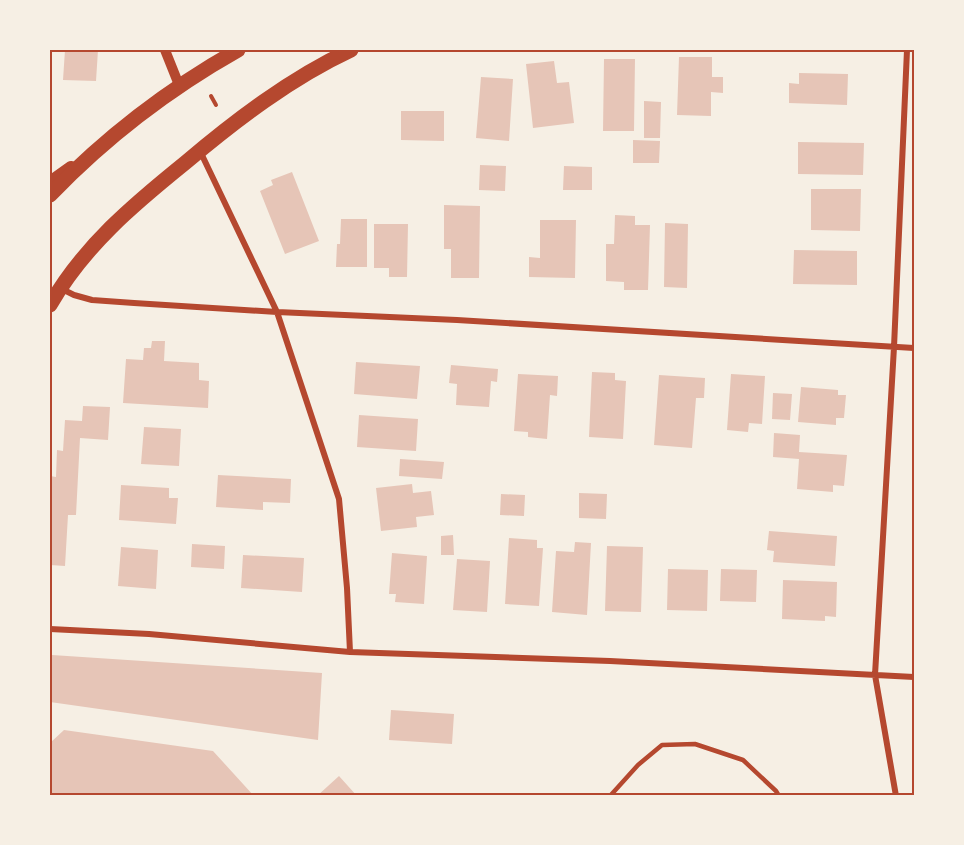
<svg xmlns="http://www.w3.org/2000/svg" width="964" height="845" font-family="'PT Sans',sans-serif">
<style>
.building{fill:#e6c5b7}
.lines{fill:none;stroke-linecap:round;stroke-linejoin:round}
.path{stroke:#b5482f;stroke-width:4}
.service{stroke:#b5482f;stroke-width:4.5}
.minor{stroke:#b5482f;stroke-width:6}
.tertiary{stroke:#b5482f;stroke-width:10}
.secondary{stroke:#b5482f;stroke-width:12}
.primary{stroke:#b5482f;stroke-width:15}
.neatline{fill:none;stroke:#b5482f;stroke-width:2}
</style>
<rect width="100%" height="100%" fill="#f6efe4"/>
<path class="building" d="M65,50H98L96,81L63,80Z
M679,57H712V77H723V93L711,92V116L677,115Z
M604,59H635L634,131H603Z
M554,61L557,83L569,82L574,123L533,128L526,64Z
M799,73L848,74L847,105L789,103V83L799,84Z
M481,77L513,79L509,141L476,138Z
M644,101L661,102L660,138H644Z
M401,111H444V141L401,140Z
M633,140L660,141L659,163H633Z
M798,142L864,143L863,175L798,174Z
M480,165L506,166L505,191L479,190Z
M564,166L592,167V190H563Z
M292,172L319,241L285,254L260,191L273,185L271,180Z
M811,189H861L860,231L811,230Z
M444,205L480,206L479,278H451V249H444Z
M615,215L635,216V225H650L648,290H624V282L606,281V244H614Z
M341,219H367V267H336L337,244H340Z
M540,220H576L575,278L529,277V257L540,258Z
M665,223L688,224L687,288L664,287Z
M374,224H408L407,277H389V268H374Z
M794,250L857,251V285L793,284Z
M152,341H165L164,361L199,363V380L209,381L208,408L123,403L126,359L143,360L144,348H151Z
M356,362L420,366L417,399L354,394Z
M451,365L498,369L497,382L491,381L489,407L456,405L457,384L449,383Z
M592,372L615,373V380L626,381L623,439L589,437Z
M518,374L558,376L557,396L550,395L547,439L528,437V432L514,431Z
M731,374L765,376L762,424L749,423L748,432L727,430Z
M659,375L705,378L704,398H696L692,448L654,445Z
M801,387L838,390V395H846L844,418H836V425L798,422Z
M773,393L792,394L790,420L772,419Z
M83,406L110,407L108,440L80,438L76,515H68L65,566L50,565V476L56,477L57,450L63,451L65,420L82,421Z
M359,415L418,419L416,451L357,447Z
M144,427L181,429L179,466L141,464Z
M774,433L800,435L799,452L847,455L844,486L833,485V492L797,489L799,459L773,457Z
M400,459L444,462L442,479L399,476Z
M218,475L291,479L290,503L263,502V510L216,507Z
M412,484L413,493L431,491L434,515L416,517L417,527L381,531L376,488Z
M121,485L169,488V498H178L176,524L119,520Z
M579,493L607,494L606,519L579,518Z
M501,494L525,495L524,516L500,515Z
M769,531L837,536L835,566L773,562L774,551L767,550Z
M453,535L454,555H441V536Z
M509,538L537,540V548H543L539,606L505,604Z
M575,542L591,543L587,615L552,612L556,551L574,552Z
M192,544L225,546L224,569L191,567Z
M607,546L643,547L641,612L605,611Z
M121,547L158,550L156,589L118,586Z
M392,553L427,556L424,604L395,602L396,594H389Z
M243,555L304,558L302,592L241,588Z
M457,559L490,561L487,612L453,610Z
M668,569L708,570L707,611L667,610Z
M721,569L757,570L756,602L720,601Z
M783,580L837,582L836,617L825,616V621L782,619Z
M52,655L322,673L318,740L50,702V677Z
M391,710L454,714L452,744L389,740Z
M64,730L213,751L254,796H50V743Z
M339,776L357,796H317Z"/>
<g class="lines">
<path class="path" d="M211,96L216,105"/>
<path class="service" d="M610,796L638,765L662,745L695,744L743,760L776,791L779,796"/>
<path class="minor" d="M200,151L277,312L339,499L347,588L350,652
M60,288L74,295L92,300L134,303L277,312L457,320L914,348
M50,629L149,634L350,652L610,661L914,677
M896,796L875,675L894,347L907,50"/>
<path class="tertiary" d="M165,50L179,85"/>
<path class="secondary" d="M50,182L71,167"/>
<path class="primary" d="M50,195C107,136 167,90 238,50
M50,305C84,246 133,205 185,163C236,120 291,78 351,50"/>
</g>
<rect width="964" height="845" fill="none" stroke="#f6efe4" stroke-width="102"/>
<rect x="51" y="51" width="862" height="743" class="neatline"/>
</svg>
